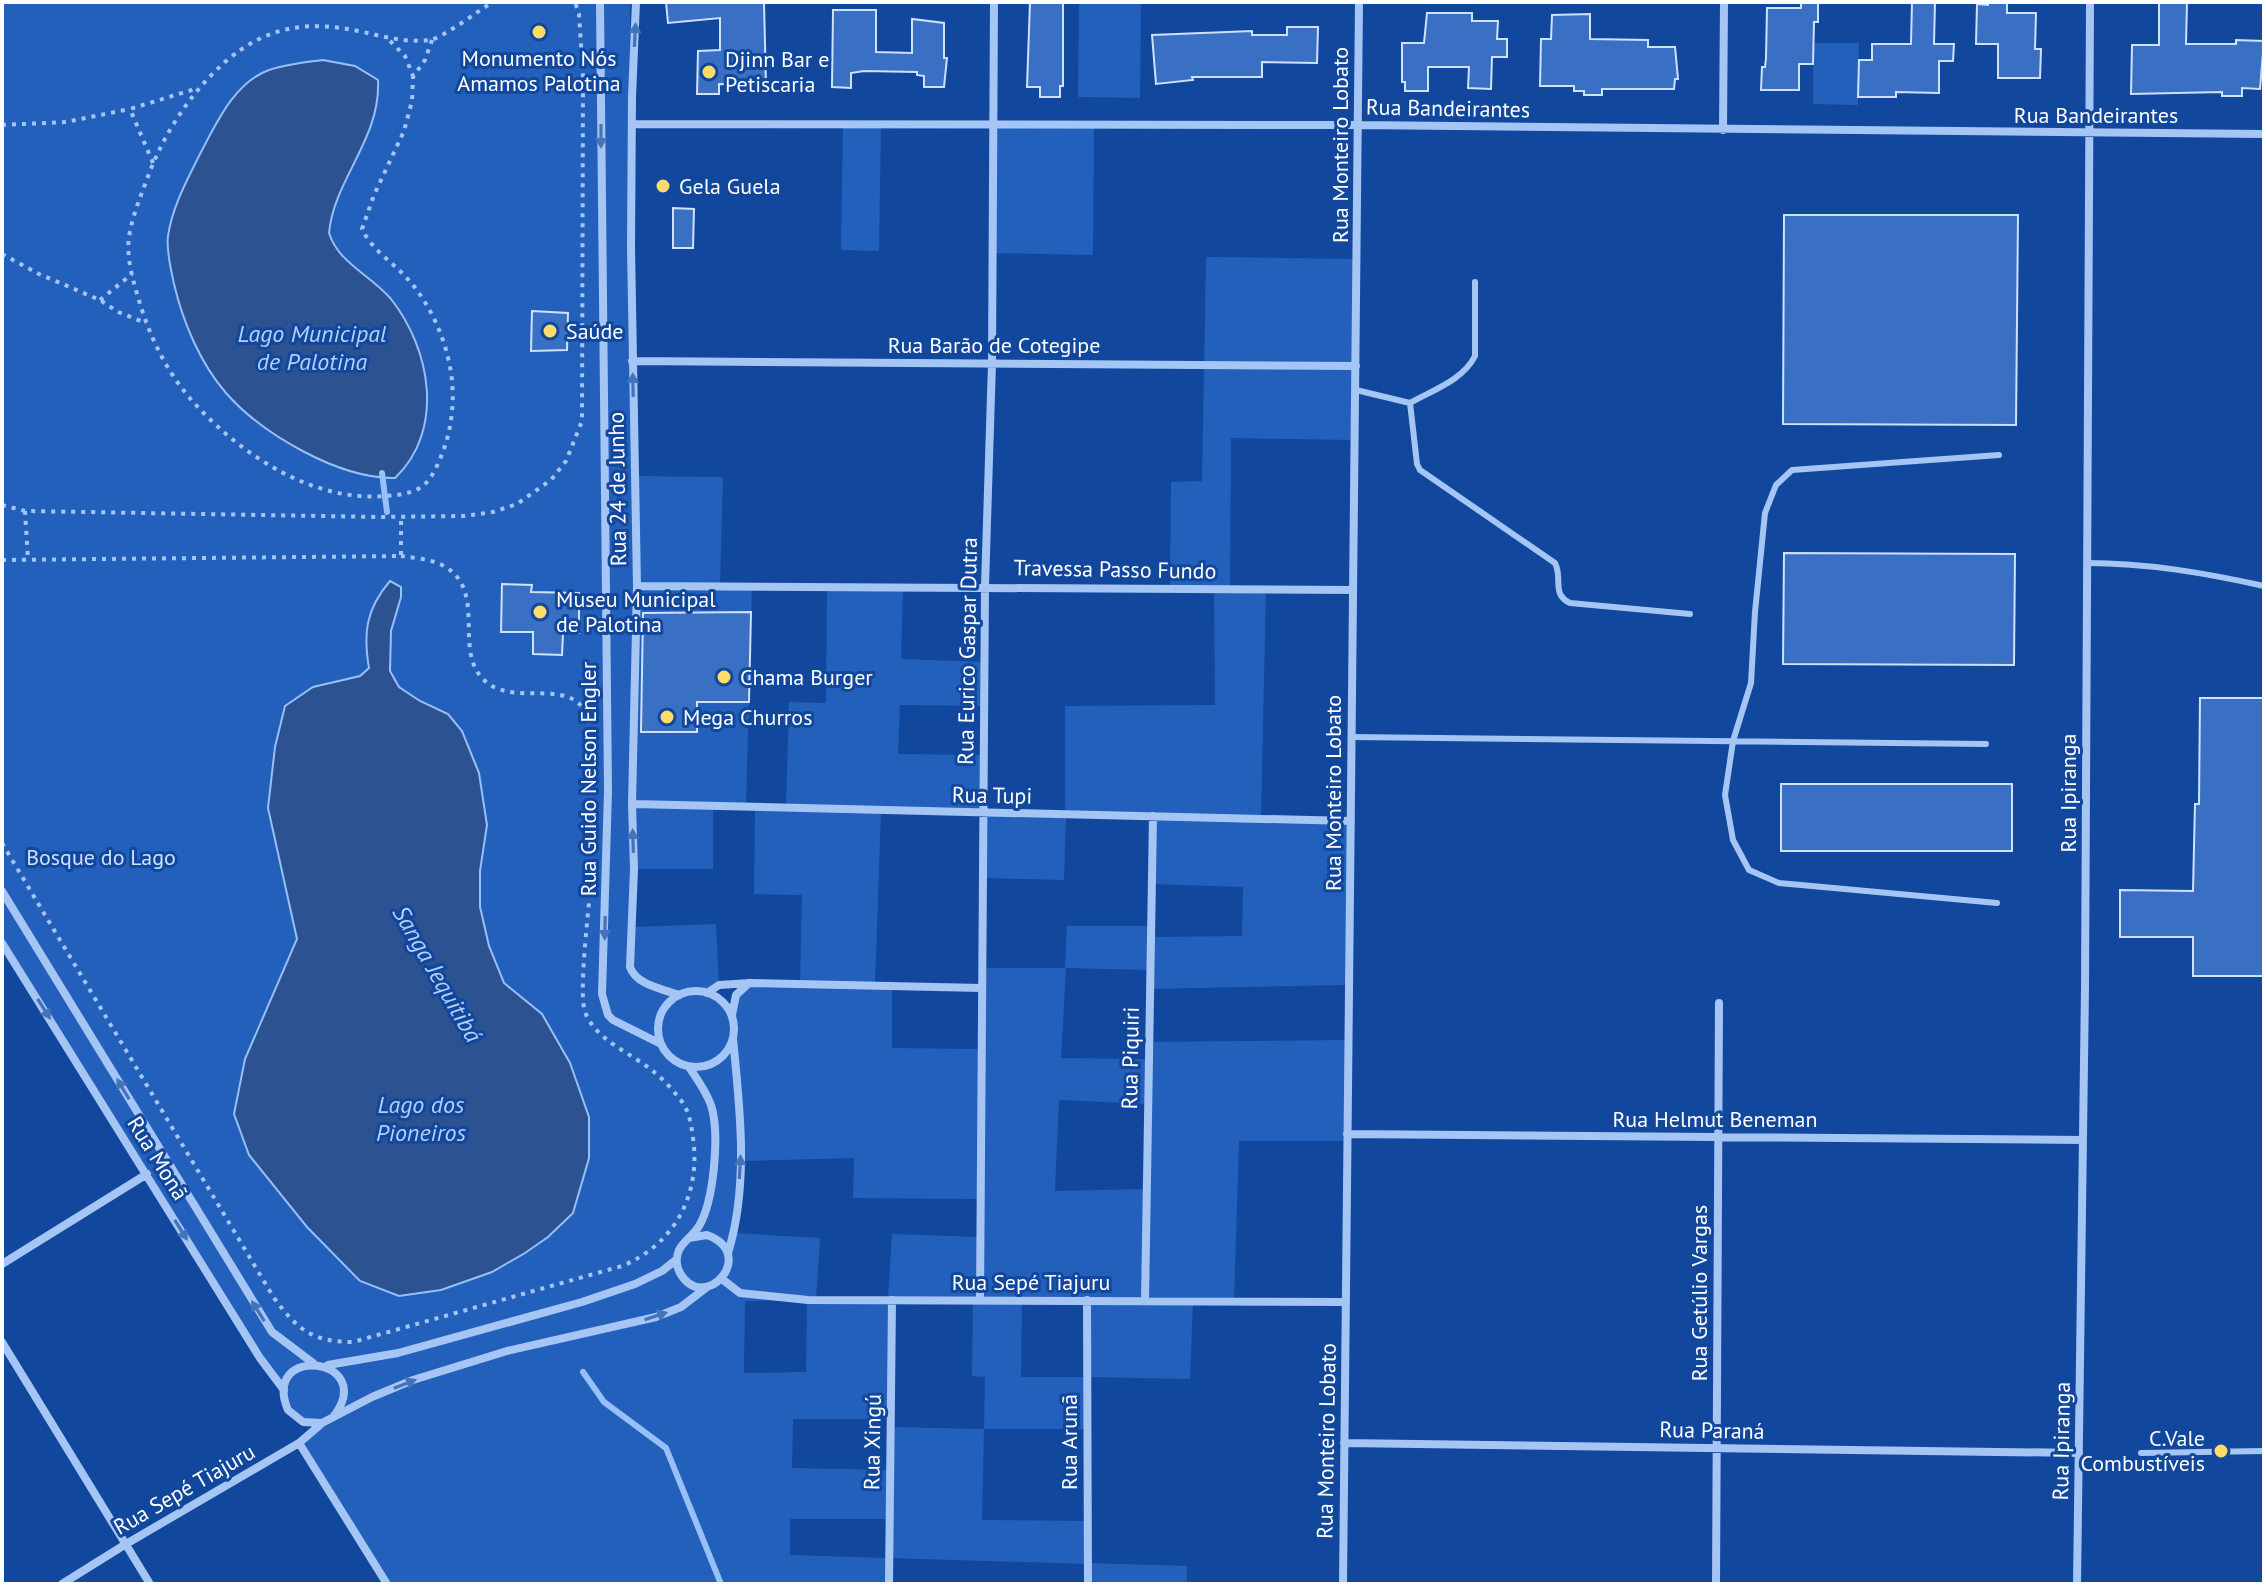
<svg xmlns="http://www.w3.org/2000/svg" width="2266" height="1586" font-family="'PT Sans',sans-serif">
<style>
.green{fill:#2360bb;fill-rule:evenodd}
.water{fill:#2c5292;stroke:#97bff8;stroke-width:2}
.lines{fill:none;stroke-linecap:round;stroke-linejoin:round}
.stream{stroke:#97bff8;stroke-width:6}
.building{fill:#3970c3;stroke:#cee1fe;stroke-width:2}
.path{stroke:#a5c5f5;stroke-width:4;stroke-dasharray:4 6;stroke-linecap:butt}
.service{stroke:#a5c5f5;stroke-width:6}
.minor{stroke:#a5c5f5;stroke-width:8}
.oneway{fill:#4573bb}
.poi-dot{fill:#ffdb69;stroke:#11479c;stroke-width:3}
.labels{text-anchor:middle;stroke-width:6;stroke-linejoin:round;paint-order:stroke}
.poi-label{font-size:22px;fill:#fff;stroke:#11479c;text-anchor:start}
.street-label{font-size:22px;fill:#fff;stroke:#11479c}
.park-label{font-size:22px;fill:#cee1fe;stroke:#11479c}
.water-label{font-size:24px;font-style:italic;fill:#b2d0fb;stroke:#11479c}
</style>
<rect width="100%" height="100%" fill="#11479c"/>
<path class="green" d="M2,2H630L635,476L723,477L720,585L752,586L746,807H713V869H634L633,927L716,924L719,985L708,993L720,1000L731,1016L733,1003L750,983H800L802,895L754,894L755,807L786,808L789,702L826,703L827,586H903L901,659L984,662V706L900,705L898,754L984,755V812L1065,814V706L1215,705L1214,588H1170L1171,482L1202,481L1206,257L1357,259L1355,440L1231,438L1230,588L1266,589L1261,819L1351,821L1349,985L1149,989V970L1066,968L1061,1058L1148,1059L1149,1042L1348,1040V1141H1239L1234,1301H1193L1190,1379L1088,1377L1087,1429H984L982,1520L1088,1521V1563L1187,1566V1584H1088L1087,1564L889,1558V1584H387L299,1443L321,1425L294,1417L284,1390L2,943ZM881,811L983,813V878L1064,880L1066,815L1153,817L1151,884L1243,887L1242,936L1151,937V926H1067L1065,968H982L981,1049L892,1048V987L875,986ZM1059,1100L1148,1104L1146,1189L1055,1191ZM854,1158L853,1198L980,1199V1237L892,1234L888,1299L816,1300L820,1238L734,1233L741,1161ZM807,1300L806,1372L744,1373L745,1301ZM892,1300H973L972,1376L985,1377L984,1429L890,1427L889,1470L792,1468L793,1419H891ZM1022,1300H1087V1377H1021ZM790,1519H889V1558L790,1555Z
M1079,2H1141L1140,98L1078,97Z
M1813,43H1859L1858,105L1813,104Z
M843,124H881L879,251L841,250Z
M1094,124L1093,255L992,253V125Z"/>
<path class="water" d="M323,60L355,66L378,80C381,139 334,179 329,233C339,264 371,275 391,299C431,350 445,430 395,478C339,479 262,434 226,393C200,363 183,322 174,284C171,269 166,251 168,236C172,207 188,178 201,152C217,122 235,82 269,70C286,64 305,62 323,60Z
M390,581L401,587V597L391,631L390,671L399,687L420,701L448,714L462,731L479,773L487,825L480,871V907L489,946L504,983L542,1014L570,1063L589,1117V1158L573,1213L548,1237L525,1253L492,1272L441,1290L399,1296L360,1281L307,1227L249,1155L234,1114L245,1059L297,939L268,808L275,747L285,706L313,687L360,676L369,668C363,633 366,609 390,581Z"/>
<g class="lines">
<path class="stream" d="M382,473L387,512
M583,1372L604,1402L666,1448L721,1584"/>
</g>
<path class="building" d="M666,2H764L766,85L719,84V94H697L698,51L720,50V18L668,23Z
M1030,2H1063V86H1060V97H1040V87H1027Z
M1801,2H1818V22H1814L1813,64H1799V90H1761L1762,67H1765L1766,58L1767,8H1801Z
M1912,2H1935L1934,44H1954L1953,61H1939V93L1896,92V97H1858L1859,60H1872V44H1911Z
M1988,2H2007V13H2036L2035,49H2041L2040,78H1998V44H1976L1977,4L1988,5Z
M2159,2H2187L2186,44H2236V40L2264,41L2260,89L2242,88V96H2222V92L2131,94L2132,45H2159Z
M833,10H876V52L912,53V19L944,23V58H947L944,87H924V76L917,75V72L864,71L851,73V88L832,87Z
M1427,13H1472V21H1498L1497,39H1507V57H1492L1491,89L1468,88L1469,67H1428V91H1405V82H1402V43H1424Z
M1590,14V39L1648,40V47H1675L1678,79H1675L1674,89H1602V95H1584V91H1574V86H1540L1541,39H1551L1552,15Z
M1287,27H1318L1317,63L1262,62V77H1192L1193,80L1156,84L1152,35L1252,31V35H1287Z
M673,208L694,209L693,248H673Z
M1784,215H2018L2016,425L1783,424Z
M532,311L568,313L567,350L531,351Z
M1784,553L2015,554L2014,665L1783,664Z
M502,584L532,585L531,592L579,593V633H563L562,655L533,654V632H501Z
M751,612L749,702H697V732H641L643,613Z
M2200,698H2264V976H2193V937H2120V890L2193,891L2195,804H2199Z
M1781,784H2012V851H1781Z"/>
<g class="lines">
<path class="path" d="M432,40L425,60L413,77L412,101L404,131L374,195L362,229C371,248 389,260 403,274C427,298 444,334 450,367C455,393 453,421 445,446C440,459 435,474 425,484C414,494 399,495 385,496C313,502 243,456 196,405C169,376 152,342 140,304C134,283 126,260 129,237C132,217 140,198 147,179C163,135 190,93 225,62C268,25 309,20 363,32C385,37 407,43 430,40C443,38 479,10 493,2
M390,41L405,56L413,76
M2,125L66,122L130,109
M153,163L130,109L195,89
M2,254L39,274L100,300L118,312L146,323
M100,300L132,274
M2,505L25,511L379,517L464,516L493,512L517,504L551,480L566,461L582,421L583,75L579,14L575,2
M25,511L28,560
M401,556C414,558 430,559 442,565C489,589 452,650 484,680C516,711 581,669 590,728L589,893
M2,560L401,556V517
M2,843L274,1298C297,1329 312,1342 353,1342L622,1266C675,1244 701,1194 693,1138C691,1123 689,1109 679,1098C672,1089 663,1079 654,1072C632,1053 596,1041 585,1012C579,996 587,924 589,902"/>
<path class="service" d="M1356,390L1410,403L1417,464L1420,470L1555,563C1563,578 1551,594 1570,603L1690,614
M1410,403C1433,390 1463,380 1475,356V282
M2087,563C2147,563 2205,573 2264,586
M1351,737L1986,744
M1997,903L1779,883L1749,870L1733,840L1725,795L1733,741L1751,683L1755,612L1765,513L1776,485L1792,470L1999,455
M2141,1453L2264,1451"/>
<path class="minor" d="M600,2L608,791L602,994L608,1015L613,1020L661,1044
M636,2L632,97L631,247L637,586L632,804L634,869L630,967C636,985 663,989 679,995
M632,124L1359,125L2264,134
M1723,130L1724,2
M632,361L1356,366
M637,586L1353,590
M632,804L1351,821
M2,891L272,1332L313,1363
M2,943L260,1358L284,1390
M658 1029a38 38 0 1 1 76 0a38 38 0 1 1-76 0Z
M707,993L719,985L750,983L982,988
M732,1015L736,995L749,983
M1347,1134L2083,1140
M689,1238L707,1235C759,1254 704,1315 680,1273C676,1266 676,1257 679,1250C684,1240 694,1235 699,1226C714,1201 720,1133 711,1105C706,1091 697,1079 689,1067
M728,1253C749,1186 740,1108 733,1039
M2,1264L147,1174
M722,1279L740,1293L808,1300L1346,1302
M980,1300L985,586L992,363L994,2
M1087,1300L1088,1584
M1145,1301L1153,816
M2,1342L150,1584
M328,1365L398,1353L582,1302L635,1284L662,1271L676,1260
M334,1416C378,1357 260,1343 288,1410L303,1422L322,1423L372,1397L413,1380L507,1351L656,1317L681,1307L707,1287
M299,1443L387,1584
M1344,1443L2079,1453
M62,1584L126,1544L299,1443L320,1425
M889,1584L892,1300
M1343,1584L1359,2
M1716,1584L1719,1003
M2077,1584L2085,987L2090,2"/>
</g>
<defs><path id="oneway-solid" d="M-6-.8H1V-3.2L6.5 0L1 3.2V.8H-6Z" transform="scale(2)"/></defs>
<g class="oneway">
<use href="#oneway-solid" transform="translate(635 35) rotate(-87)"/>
<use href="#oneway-solid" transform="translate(601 136) rotate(90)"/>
<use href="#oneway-solid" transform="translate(633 385) rotate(-91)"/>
<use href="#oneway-solid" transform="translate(633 841) rotate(-92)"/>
<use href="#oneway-solid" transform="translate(605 928) rotate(91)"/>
<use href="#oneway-solid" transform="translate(44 1009) rotate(58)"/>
<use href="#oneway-solid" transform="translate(123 1089) rotate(-121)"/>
<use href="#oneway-solid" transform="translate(740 1167) rotate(-87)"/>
<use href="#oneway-solid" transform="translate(181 1230) rotate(58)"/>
<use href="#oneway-solid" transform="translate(258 1311) rotate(-122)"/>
<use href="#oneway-solid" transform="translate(656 1316) rotate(-18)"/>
<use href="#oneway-solid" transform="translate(405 1384) rotate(-21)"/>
</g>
<g class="poi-dot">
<circle cx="539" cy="32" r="8"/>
<circle cx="709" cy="72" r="8"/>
<circle cx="663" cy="186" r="8"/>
<circle cx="550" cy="331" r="8"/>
<circle cx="540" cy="612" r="8"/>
<circle cx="724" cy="677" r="8"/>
<circle cx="667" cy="717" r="8"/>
<circle cx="2221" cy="1451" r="8"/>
</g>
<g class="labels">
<g class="poi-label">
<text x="539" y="66" text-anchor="middle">Monumento Nós<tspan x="539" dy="25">Amamos Palotina</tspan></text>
<text x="725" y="67">Djinn Bar e<tspan x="725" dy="25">Petiscaria</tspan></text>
<text x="679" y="194">Gela Guela</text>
<text x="566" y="339">Saúde</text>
<text x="556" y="607">Museu Municipal<tspan x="556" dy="25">de Palotina</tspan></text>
<text x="740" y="685">Chama Burger</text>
<text x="683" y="725">Mega Churros</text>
<text x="2205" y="1446" text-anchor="end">C.Vale<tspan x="2205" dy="25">Combustíveis</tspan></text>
</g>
<g class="street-label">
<text transform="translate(1448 108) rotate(1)" y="8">Rua Bandeirantes</text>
<text x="2096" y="123">Rua Bandeirantes</text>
<text transform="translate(1340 145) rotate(-90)" y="8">Rua Monteiro Lobato</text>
<text x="994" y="353">Rua Barão de Cotegipe</text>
<text transform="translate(617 489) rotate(-91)" y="8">Rua 24 de Junho</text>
<text transform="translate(1115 569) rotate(1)" y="8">Travessa Passo Fundo</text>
<text transform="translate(967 651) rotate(-89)" y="8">Rua Eurico Gaspar Dutra</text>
<text transform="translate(588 779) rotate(-90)" y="8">Rua Guido Nelson Engler</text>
<text transform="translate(1333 793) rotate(-90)" y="8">Rua Monteiro Lobato</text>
<text transform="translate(2068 793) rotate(-90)" y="8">Rua Ipiranga</text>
<text transform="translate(992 795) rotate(1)" y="8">Rua Tupi</text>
<text transform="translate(1130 1058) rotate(-89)" y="8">Rua Piquiri</text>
<text x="1715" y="1127">Rua Helmut Beneman</text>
<text transform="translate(158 1158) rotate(58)" y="8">Rua Monã</text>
<text x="1031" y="1290">Rua Sepé Tiajuru</text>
<text transform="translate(1699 1293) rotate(-90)" y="8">Rua Getúlio Vargas</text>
<text transform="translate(1712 1430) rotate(1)" y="8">Rua Paraná</text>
<text transform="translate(1326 1441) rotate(-89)" y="8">Rua Monteiro Lobato</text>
<text transform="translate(2061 1441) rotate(-89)" y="8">Rua Ipiranga</text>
<text transform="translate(872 1442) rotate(-89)" y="8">Rua Xingú</text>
<text transform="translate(1069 1442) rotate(-90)" y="8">Rua Arunã</text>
<text transform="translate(184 1489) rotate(-30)" y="8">Rua Sepé Tiajuru</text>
</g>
<g class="park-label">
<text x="101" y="865">Bosque do Lago</text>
</g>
<g class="water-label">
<text x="312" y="342">Lago Municipal<tspan x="312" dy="28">de Palotina</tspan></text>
<text transform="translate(437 974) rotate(60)" y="8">Sanga Jequitibá</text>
<text x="421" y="1113">Lago dos<tspan x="421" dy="28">Pioneiros</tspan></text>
</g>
</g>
<rect width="2266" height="1586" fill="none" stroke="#ffffff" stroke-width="8"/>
</svg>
